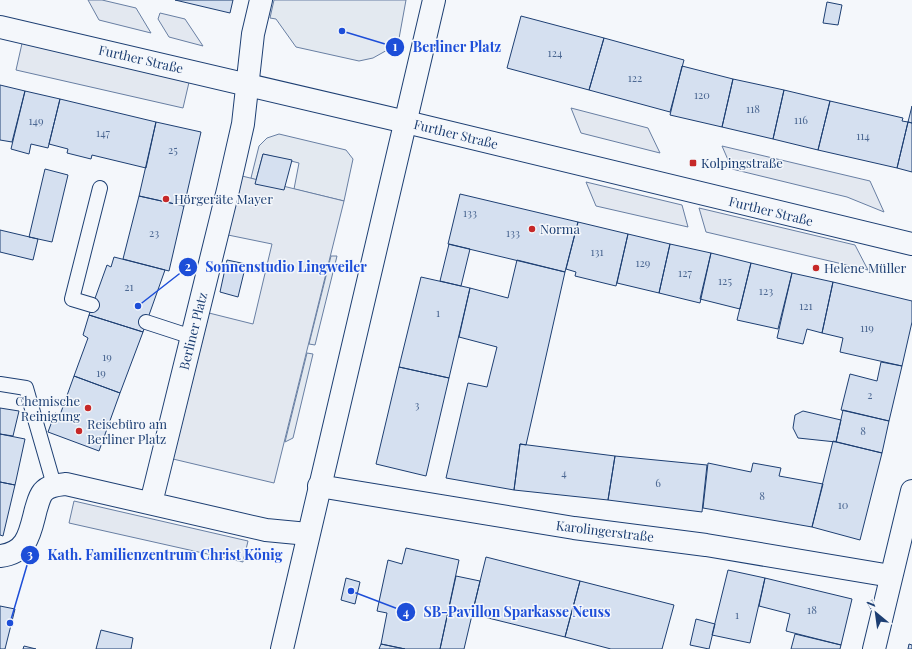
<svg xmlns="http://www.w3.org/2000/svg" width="912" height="649" font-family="'Playfair Display',serif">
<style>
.green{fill:#e3e9f0;stroke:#687fa3}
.parking{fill:#e3e8f0;stroke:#687fa3}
.building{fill:#d5e0f0;stroke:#1d3f73}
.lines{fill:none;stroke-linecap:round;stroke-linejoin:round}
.service-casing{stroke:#1d3f73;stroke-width:16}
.minor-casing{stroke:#1d3f73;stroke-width:24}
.secondary-casing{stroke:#1d3f73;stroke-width:24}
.primary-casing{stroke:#1d3f73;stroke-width:24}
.service{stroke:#f4f7fb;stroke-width:14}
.minor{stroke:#f4f7fb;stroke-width:22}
.secondary{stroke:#f4f7fb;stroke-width:22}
.primary{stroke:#f4f7fb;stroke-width:22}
.poi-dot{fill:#c62828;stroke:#f4f7fb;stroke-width:1.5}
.labels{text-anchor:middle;stroke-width:3;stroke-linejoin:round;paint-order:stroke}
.number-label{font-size:11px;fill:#4b6792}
.street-label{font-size:13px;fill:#1d3f73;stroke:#f4f7fb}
.poi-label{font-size:13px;fill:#1d3f73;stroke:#f4f7fb;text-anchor:start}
.leader{fill:none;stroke:#1d4ed8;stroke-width:1.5}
.callout-dot{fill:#1d4ed8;stroke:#f4f7fb;stroke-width:1.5}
.mark-label{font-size:12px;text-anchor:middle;font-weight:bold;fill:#fff}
.callout-label{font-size:14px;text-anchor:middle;font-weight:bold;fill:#1d4ed8;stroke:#f4f7fb;stroke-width:3;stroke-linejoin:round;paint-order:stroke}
</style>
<rect width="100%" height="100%" fill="#f4f7fb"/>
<path class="green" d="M274,0H406L398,44L373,58L359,61L296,47L276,19L270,18Z
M279,134L346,150L353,159L344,201L294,189L299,163L263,154L256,180L251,178L259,146L267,138Z
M331,256H337L315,345L309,344Z
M307,353L313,354L293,438L285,442Z"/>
<path class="parking" d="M88,0H102L136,8L151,33L99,20Z
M160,13L185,19L203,46L169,37L158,19Z
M23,39L190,78L183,108L16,70Z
M571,108L648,128L660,153L581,133Z
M722,146L870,181L884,212L847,197L732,169Z
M242,176L344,201L274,483L173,459L209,313L253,324L272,244L228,235Z
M586,182L682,205L688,227L596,206Z
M699,208L855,245L868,270L706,232Z
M74,501L248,541L243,562L69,523Z"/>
<path class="building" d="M175,0H233L230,13Z
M827,2L842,5L838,25L823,23Z
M521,16L604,38L589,90L507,68Z
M604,38L684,60L670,112L589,90Z
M682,66L733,79L722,127L670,115Z
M733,79L784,90L773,139L722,127Z
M0,85L25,91L12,142L0,140Z
M784,90L830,101L818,150L773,139Z
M25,91L60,99L48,148L31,144L29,154L11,149Z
M60,99L156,122L146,168L92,155L91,159L67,153L68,149L49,144Z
M830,101L903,118L902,121L908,122L897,168L818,150Z
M912,106V123L908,122Z
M156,122L201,132L184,206L139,196Z
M908,122L912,123V172L897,168Z
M263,154L292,160L284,190L255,184Z
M45,169L68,175L52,242L29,237Z
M460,194L578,222L565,272L448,244Z
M139,196L184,206L169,271L123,259Z
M578,222L628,234L616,286L575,276L576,272L566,269Z
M0,230L38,239L33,260L0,252Z
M628,234L670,244L659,293L617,283Z
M449,244L470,249L461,286L440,281Z
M670,244L711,253L700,303L659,293Z
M711,253L751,263L740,309L700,299Z
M114,257L165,270L143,332L89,315L107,265L111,267Z
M227,260L246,264L238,297L220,292Z
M517,260L565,272L526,445L520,444L514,490L446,478L468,383L487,387L497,347L459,337L470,288L508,298Z
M751,263L792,273L778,329L737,320Z
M792,273L833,282L822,333L807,329L803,344L777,338Z
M421,277L470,288L449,378L399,367Z
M833,282L912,301V322L902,366L840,352L843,338L822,333Z
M89,315L143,332L120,393L74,376L88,338L83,335Z
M881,362L902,366L889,421L841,410L850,374L877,381Z
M399,367L449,378L426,476L376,464Z
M74,376L120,393L99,451L48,432L55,413L60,415Z
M0,408L19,411L13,436L0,434Z
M843,410L889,421L882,453L836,442Z
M803,411L841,420L836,442L798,438L793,428L795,415Z
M0,434L25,439L15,485L0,482Z
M833,441L882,453L860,540L812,527Z
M520,444L615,456L608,500L514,490Z
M615,456L707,465L702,512L608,500Z
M708,463L751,472L753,463L781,468L779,476L823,484L812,527L703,508Z
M0,482L15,485L3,536L0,535Z
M406,548L459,560L440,649H405L381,644L387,613L377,611L388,560L402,564Z
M486,557L580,581L565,637L472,614Z
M728,570L765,578L750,643L712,635Z
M456,576L480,581L464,649H440Z
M346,578L360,582L355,604L341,600Z
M765,578L852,599L841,645L786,631L790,614L759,606Z
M580,581L674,605L662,649H611L565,637Z
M0,606L15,609L5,649H0Z
M696,619L715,624L709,649L690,645Z
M101,630L133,638L131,649H96Z
M795,634L841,645L840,649H791Z
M381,644L405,649H379Z
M909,644L912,645V649H908Z
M24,646L36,649H23Z"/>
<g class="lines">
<g class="service-casing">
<path id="service" d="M92,305L72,299L100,188
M146,322L192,337
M0,384L26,388L54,485"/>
</g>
<g class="minor-casing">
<path id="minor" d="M319,486L574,528L706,545L891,576
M151,503L228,190L243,124L253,34L261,0
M0,556C28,553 30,532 36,509C38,503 39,497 43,492C49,485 58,485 66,484L266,530L308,534
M874,649L912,491"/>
</g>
<g class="secondary-casing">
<path id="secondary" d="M0,27L406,122L912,244"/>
</g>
<g class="primary-casing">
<path id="primary" d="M282,649L434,0"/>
</g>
<use href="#service" class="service"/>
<use href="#minor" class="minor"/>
<use href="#secondary" class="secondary"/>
<use href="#primary" class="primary"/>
</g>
<g class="poi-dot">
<rect x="689" y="159" width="8" height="8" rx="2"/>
<circle cx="166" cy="199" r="4"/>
<circle cx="532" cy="229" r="4"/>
<circle cx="816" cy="268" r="4"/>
<circle cx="88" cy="408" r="4"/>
<circle cx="79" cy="431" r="4"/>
</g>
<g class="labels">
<g class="number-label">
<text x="555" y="57">124</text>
<text x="635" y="82">122</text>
<text x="702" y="99">120</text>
<text x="753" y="113">118</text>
<text x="801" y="124">116</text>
<text x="36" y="125">149</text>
<text x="103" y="137">147</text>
<text x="863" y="140">114</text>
<text x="173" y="154">25</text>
<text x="470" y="217">133</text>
<text x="154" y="237">23</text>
<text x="513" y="237">133</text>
<text x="597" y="256">131</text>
<text x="643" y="267">129</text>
<text x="685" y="277">127</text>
<text x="725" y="285">125</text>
<text x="129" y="291">21</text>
<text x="766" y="295">123</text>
<text x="806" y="310">121</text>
<text x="438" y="317">1</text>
<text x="867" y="332">119</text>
<text x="107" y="361">19</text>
<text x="101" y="377">19</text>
<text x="870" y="399">2</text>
<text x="417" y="409">3</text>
<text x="863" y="435">8</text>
<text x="564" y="477">4</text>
<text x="658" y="487">6</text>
<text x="762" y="500">8</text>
<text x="843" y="509">10</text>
<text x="812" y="614">18</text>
<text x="737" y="619">1</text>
</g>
<g class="street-label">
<text transform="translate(141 59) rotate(13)" y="5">Further Straße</text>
<text transform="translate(456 134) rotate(14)" y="5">Further Straße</text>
<text transform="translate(771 211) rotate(14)" y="5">Further Straße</text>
<text transform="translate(193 331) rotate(-76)" y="5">Berliner Platz</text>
<text transform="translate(605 531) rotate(7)" y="5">Karolingerstraße</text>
</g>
<g class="poi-label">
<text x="701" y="168">Kolpingstraße</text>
<text x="174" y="204">Hörgeräte Mayer</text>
<text x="540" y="234">Norma</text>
<text x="824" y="273">Helene Müller</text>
<text x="80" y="406" text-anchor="end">Chemische<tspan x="80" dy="15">Reinigung</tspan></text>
<text x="87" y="429">Reisebüro am<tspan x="87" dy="15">Berliner Platz</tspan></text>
</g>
</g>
<path class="leader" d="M342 31L395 47M138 306L188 267M10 623L30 555M351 591L406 612"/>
<g class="callout-dot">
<circle cx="342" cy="31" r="4"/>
<circle cx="138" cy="306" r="4"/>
<circle cx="10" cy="623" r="4"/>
<circle cx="351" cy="591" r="4"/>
<circle cx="395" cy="47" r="10"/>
<circle cx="188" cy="267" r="10"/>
<circle cx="30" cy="555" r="10"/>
<circle cx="406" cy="612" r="10"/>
</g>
<g class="mark-label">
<text x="395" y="51">1</text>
<text x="188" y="271">2</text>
<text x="30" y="559">3</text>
<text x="406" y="617">4</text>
</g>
<g class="callout-label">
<text x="457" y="52">Berliner Platz</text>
<text x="286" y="272">Sonnenstudio Lingweiler</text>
<text x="165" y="560">Kath. Familienzentrum Christ König</text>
<text x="517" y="617">SB-Pavillon Sparkasse Neuss</text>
</g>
<g transform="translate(876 613) rotate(331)" stroke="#f4f7fb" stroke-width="3" paint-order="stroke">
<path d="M0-3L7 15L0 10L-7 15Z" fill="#1d3f73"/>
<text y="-6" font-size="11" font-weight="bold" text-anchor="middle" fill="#1d3f73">N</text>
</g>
</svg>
